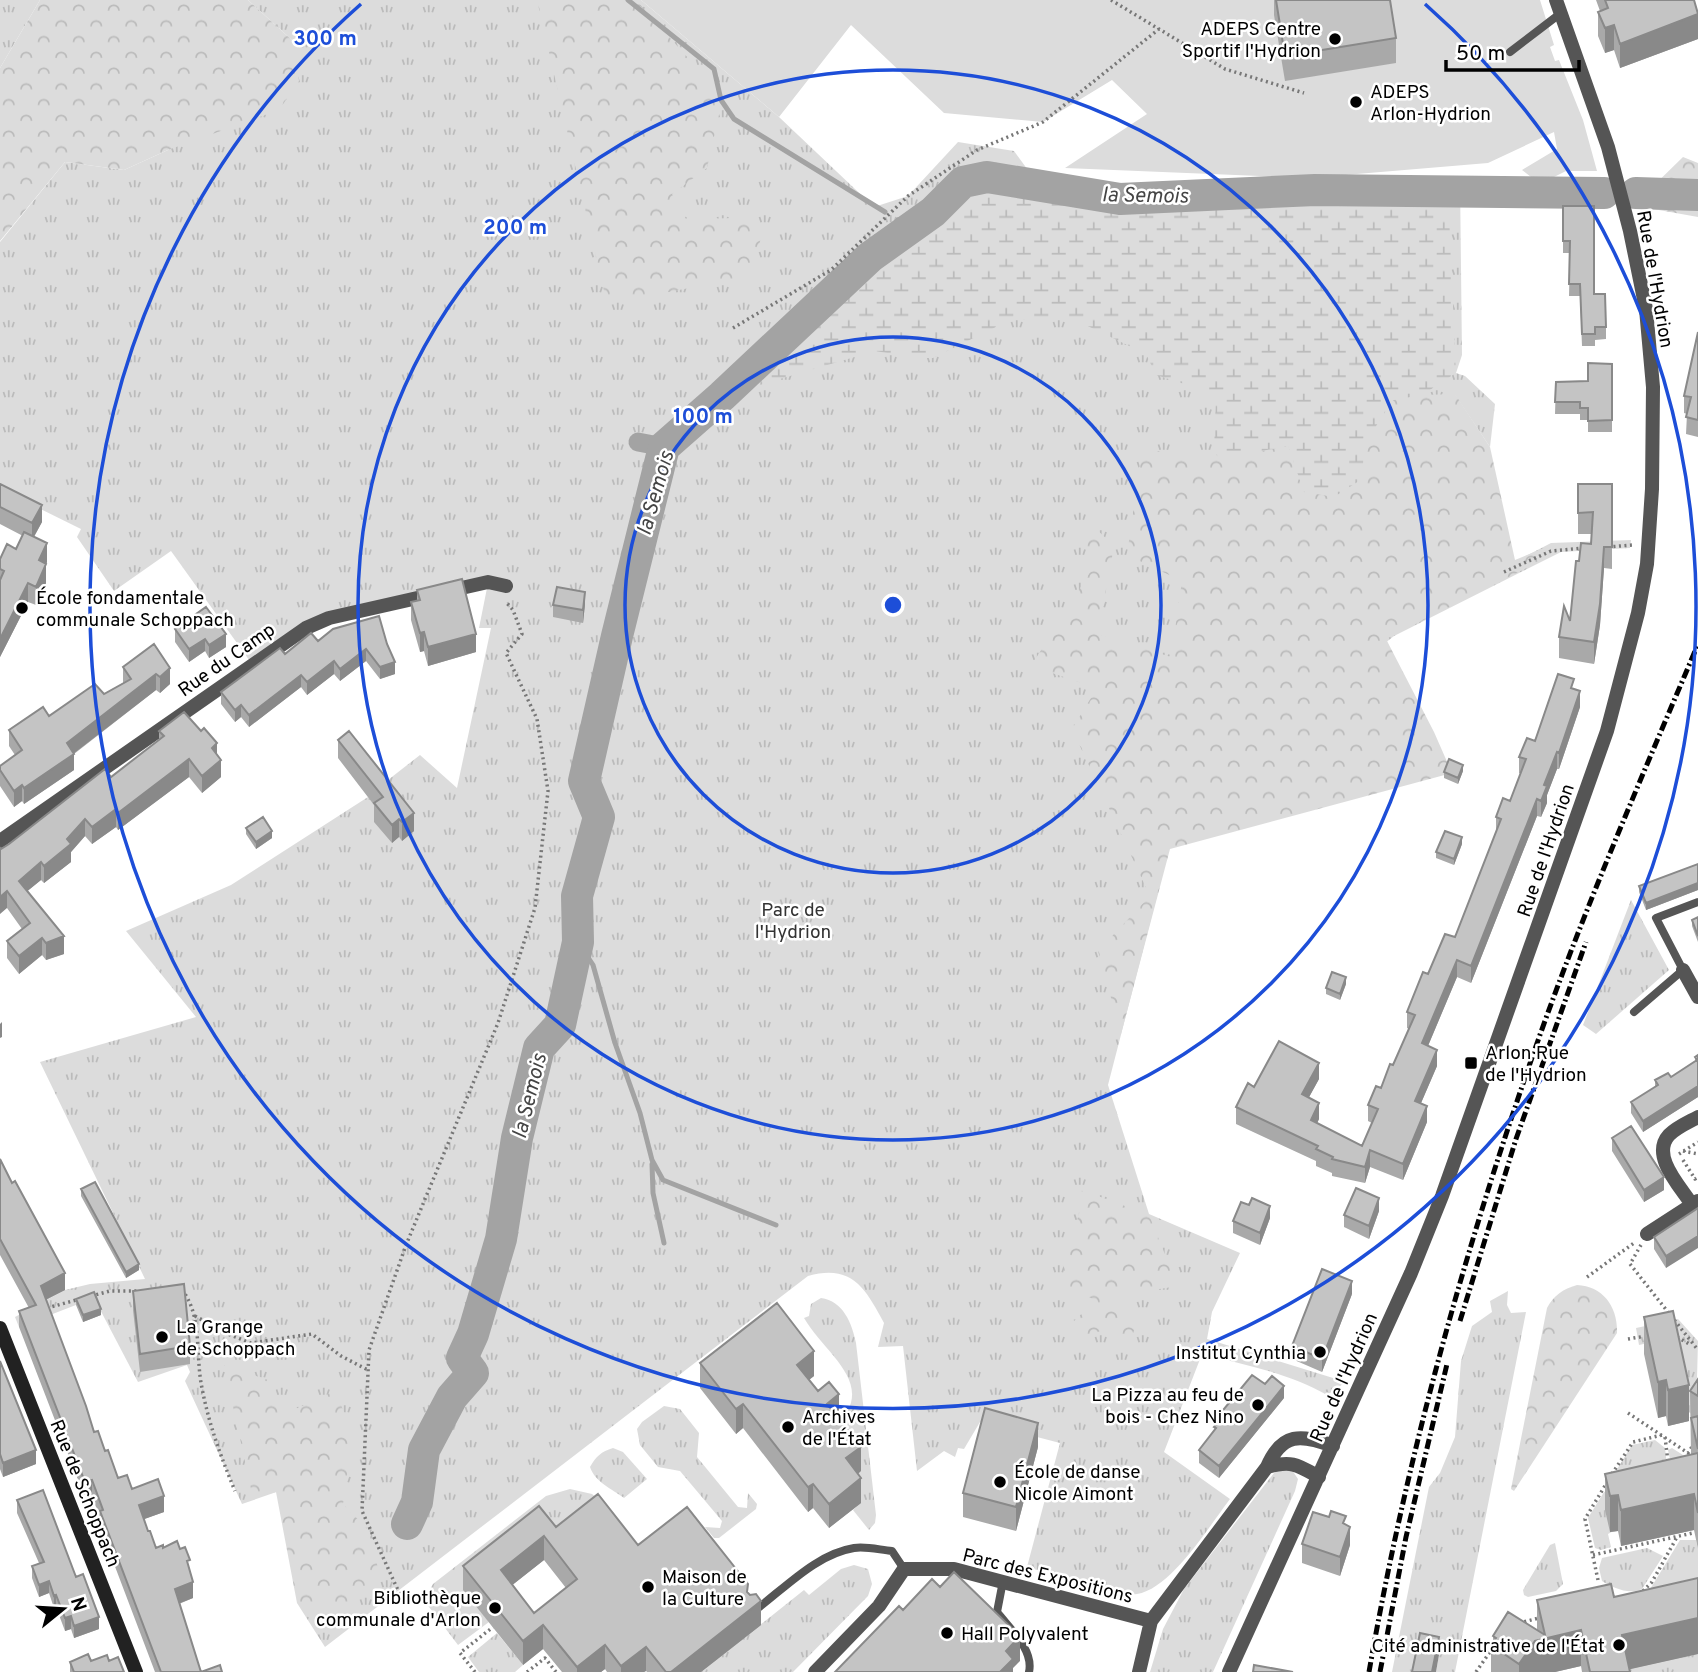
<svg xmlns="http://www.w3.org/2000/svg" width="1698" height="1672" font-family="Overpass,sans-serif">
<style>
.grass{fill:url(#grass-tufts)}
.forest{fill:url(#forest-crowns)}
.wetland{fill:url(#wetland-marsh)}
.pitch{fill:#dcdcdc}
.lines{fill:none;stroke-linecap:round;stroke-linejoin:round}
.stream{stroke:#a3a3a3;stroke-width:5}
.canal{stroke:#a3a3a3;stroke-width:19}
.river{stroke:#a3a3a3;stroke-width:32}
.path{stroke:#777;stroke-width:3.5;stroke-dasharray:2 3.5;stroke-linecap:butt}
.service{stroke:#555;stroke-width:8}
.minor{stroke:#555;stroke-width:14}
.secondary{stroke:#222;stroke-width:14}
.rail{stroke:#000;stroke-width:5;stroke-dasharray:10 3.5 2 3.5;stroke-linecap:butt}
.wall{fill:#a9a9a9;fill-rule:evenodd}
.shaded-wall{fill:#898989}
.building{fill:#c4c4c4;stroke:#898989;stroke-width:2;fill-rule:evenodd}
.ring{fill:none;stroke:#1d4ed8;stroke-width:3.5}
.poi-dot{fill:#000;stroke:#fff;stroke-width:2.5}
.labels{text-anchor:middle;stroke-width:5;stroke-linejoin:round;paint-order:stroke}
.poi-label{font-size:19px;fill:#000;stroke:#fff;text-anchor:start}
.street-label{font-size:19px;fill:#000;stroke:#fff}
.park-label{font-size:19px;fill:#333;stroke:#fff}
.water-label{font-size:21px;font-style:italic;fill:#444;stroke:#fff}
.centre{fill:#1d4ed8;stroke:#fff;stroke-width:3.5}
.ring-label{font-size:21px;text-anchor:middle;font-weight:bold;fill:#1d4ed8;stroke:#fff;stroke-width:5;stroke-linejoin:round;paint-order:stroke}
</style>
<defs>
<pattern id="grass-tufts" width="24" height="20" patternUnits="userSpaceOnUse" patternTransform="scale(1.75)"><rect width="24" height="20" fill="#dcdcdc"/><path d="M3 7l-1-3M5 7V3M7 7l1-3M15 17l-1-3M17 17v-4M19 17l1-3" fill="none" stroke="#bbb"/></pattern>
<pattern id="forest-crowns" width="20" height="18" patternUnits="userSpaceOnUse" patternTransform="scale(1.75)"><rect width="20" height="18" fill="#dcdcdc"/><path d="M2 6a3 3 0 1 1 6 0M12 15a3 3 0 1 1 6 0" fill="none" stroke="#bbb"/></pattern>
<pattern id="wetland-marsh" width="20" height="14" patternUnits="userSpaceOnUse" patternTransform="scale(1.75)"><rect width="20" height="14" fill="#dcdcdc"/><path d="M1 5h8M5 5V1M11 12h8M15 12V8" fill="none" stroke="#bbb"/></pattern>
</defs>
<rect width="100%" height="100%" fill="#fff"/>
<path class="grass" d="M0,0H40L0,68Z
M248,0H641L779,117L874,207L908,196L958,142L1014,151L1033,177L1094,189L1312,187L1460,181L1462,355L1456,373L1465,376L1495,404L1490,447L1455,395L1367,639L1551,543L1631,540L1630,548L1561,552L1394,636L1346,674L1169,849L1108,1085L1149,1214L1240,1253L1212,1312L1207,1339L1346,1382L1327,1395C1288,1373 1246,1365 1202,1354L1164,1452L1230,1499C1210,1525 1171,1589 1137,1594C1114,1597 1052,1574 1027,1567L1060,1443L980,1422L964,1449L958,1448L955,1457L944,1451L917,1471L903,1346L878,1347L884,1323C865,1288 852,1264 808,1276L325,1647L297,1603L311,1480L242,1504L185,1381L190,1372L187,1365L190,1364L187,1365L138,1382L94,1298L19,1327L15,1317L65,1290L90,1284L145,1279L40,1062L196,1017L126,931L231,885L368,797L383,815L392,843L399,837L402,840L413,832L379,787L420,755L457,788L491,628H479L488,583L329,618L252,664L171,551L114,591L77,537L81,529L0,489V242L65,162L124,170L168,150L293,41Z
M1631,900L1669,970L1596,1034L1583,1025Z
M1508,1291L1507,1305L1511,1313L1526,1312L1455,1672H1436L1439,1655L1416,1672H1392L1429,1487L1440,1473L1455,1437L1461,1361L1472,1326L1492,1312L1490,1301Z
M821,1298C843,1301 852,1323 856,1343L876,1515L875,1523L869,1530L853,1510L861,1502L846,1483L861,1471L830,1431C883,1387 827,1357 804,1318L809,1316L811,1304Z
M1678,1319L1698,1341L1696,1417L1687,1411L1657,1341L1639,1345L1636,1328Z
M664,1406L680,1409L699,1433L697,1457L738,1507L747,1508L748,1493L757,1504L756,1509L719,1538H714L705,1527L720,1528L722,1521L680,1471L658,1467L640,1445L637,1429L642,1422Z
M1655,1440L1665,1448L1667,1466L1611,1479L1632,1445Z
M613,1448L623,1452L647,1479L624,1498C612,1489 595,1482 590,1467C596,1456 601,1452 613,1448Z
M1672,1448L1683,1455L1691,1454L1698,1485L1608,1534L1611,1547L1601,1550L1595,1548L1588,1518L1604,1492L1674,1478L1668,1450Z
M1283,1467L1292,1470L1298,1479L1295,1491L1213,1672H1150L1163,1629L1184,1589L1274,1473Z
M570,1489L592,1494L609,1508L556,1551L464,1589L489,1622L458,1645L426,1603L428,1593L433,1584L546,1496Z
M1680,1540H1696L1698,1549V1614L1649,1591Z
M1555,1543L1563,1584L1556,1591L1528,1597L1524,1595L1523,1590L1550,1545Z
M1647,1548L1663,1556L1642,1589C1629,1595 1613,1588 1602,1581L1599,1568L1602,1558Z
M854,1565L868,1569L872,1584L868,1596L793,1672H701L804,1590L809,1595L841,1569Z
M497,1633L523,1665L515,1672H479L468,1657Z
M1698,1654V1672H1622L1630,1669Z"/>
<path class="forest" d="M40,0H248L293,41L299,81L279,110L168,150L124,170L65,162L0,241V68Z
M537,0H636L723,97L707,168L672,194L686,219L738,218L762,234L751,276L607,304Z
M1683,157L1698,163V217L1642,207L1640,199Z
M1455,394L1490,447L1515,560L1551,545L1554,554L1386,639L1434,732L1452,773L1170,849L1121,1034L1098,951L1150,896L1072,729L1097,688L1031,666L1094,566L1081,536L1091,524L1114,546L1098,634L1171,657L1182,581L1127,555L1142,449L1220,459L1288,446L1304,492L1362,479L1365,443L1393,400L1422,395Z
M1082,1190L1149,1215L1175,1279L1172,1287L1116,1296L1136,1325L1131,1339L1104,1330L1078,1338L1073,1322L1096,1300L1070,1290C1054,1252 1068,1251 1078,1217C1081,1209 1081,1199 1082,1190Z
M1577,1285C1603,1286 1618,1307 1617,1333L1514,1491L1511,1489L1547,1308C1553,1296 1563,1289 1577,1285Z
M224,1365L274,1382L280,1416L335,1391L353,1433L343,1504L372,1534L380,1582L341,1608L297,1603L276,1492L253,1498Z"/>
<path class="wetland" d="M987,177L1120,199L1315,190L1448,192L1456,373L1422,395L1393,400L1365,443L1362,479L1334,497L1304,492L1288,446L1220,459L1214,452L1216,394L1156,375L1146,354L1071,318L1010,320L933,358H919L875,351L722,396L870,257L933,212L963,182Z"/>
<path class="pitch" d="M641,0H1540L1554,45L1550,47L1555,61L1559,60L1583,120L1597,171H1566L1540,184L1522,170L1557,149L1554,132L1488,163L1309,178L1065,168L1147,114L1112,80L1043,122L944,113L851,25L779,117Z"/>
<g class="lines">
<path class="stream" d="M628,0L714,69L721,100L734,119L885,212
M898,220L910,228
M578,942L593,965L615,1043L640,1113L652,1160L663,1180L776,1225
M652,1164L653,1193L664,1243"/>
<path class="canal" d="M638,442L664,447"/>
<path class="river" d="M1636,193L1698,195
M407,1524L417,1502L424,1450L452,1397L473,1373L462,1358L473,1334L501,1239L517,1138L539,1048L560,1025L578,942L577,896L599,817L584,781L617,636L664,447L722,396L870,257L933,212L963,182L987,177L1120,199L1315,190L1604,193"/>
<path class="path" d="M1111,0L1225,69L1304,93
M733,328L831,270L908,196L977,150L1043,122L1159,29
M1608,547L1632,545
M1504,572L1551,551L1583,548
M1683,1151L1698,1154
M1679,1154L1698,1142
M1683,1160L1695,1179L1698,1177
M1641,1245L1630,1264L1698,1350
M1587,1277L1634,1243
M182,1290C203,1316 195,1356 202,1388C209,1425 221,1457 235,1491
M91,1296L110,1291H139
M47,1308L80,1299
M195,1316L228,1334L251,1343L312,1334L341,1356L368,1370
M1677,1337L1691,1345
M1628,1339L1646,1336
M1628,1413L1688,1453L1693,1445
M1665,1437L1668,1462
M1612,1474L1633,1442L1662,1435
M1593,1555L1693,1533
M1598,1580L1585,1519L1606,1484
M1643,1591L1652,1582L1677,1537
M402,1599L362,1511L369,1350L406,1245L498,1023L535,908L548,791L537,719L506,653L522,634L513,610L506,602
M1519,1623L1539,1618
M475,1672L460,1653L493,1627
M527,1672L545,1658L556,1672
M1476,1672L1492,1649"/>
<path class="service" d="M1510,52L1561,13
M1634,1012L1683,970L1656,918L1698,902
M1003,1581L997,1612C1010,1629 1034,1650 1029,1672
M754,1611C784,1589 816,1554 854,1548C866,1546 880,1550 892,1551L904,1569"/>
<path class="minor" d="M0,841L306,628L329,618L488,582L506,586
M1683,970L1698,997
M1692,1205C1681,1187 1650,1156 1669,1135C1677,1127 1689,1122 1698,1117
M1647,1234L1698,1201
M1267,1467C1292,1460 1298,1465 1319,1477
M815,1672L879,1606L904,1569H954L1151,1621
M1139,1672L1151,1621L1267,1467C1282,1432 1301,1434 1333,1446
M1229,1672L1411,1273L1442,1196L1607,731L1638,613L1647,564L1652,489L1653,387L1646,309L1630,231L1608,147L1556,0"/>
<path class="secondary" d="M0,1328L136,1672"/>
<path class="rail" d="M1460,1321L1516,1139L1586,942
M1369,1672C1407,1454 1467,1241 1541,1032C1588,900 1644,772 1698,644
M1380,1672L1406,1537L1447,1364"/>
</g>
<path class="wall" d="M1274,0H1390L1396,38V63L1285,81L1274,15Z
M1596,0H1694L1698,14V39L1620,68L1614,50L1605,53L1598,36V12L1600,11Z
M1563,206L1594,294L1606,327V339L1595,340V346H1582L1580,296H1569L1570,253H1563Z
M1698,332V437L1686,434L1687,414L1684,413V396Z
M1612,364V432H1588V420H1580V414H1555L1556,382L1588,381Z
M0,484L42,522L34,537L47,562L46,564V583L36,605L28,602L0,657V559L16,549L23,536L0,524Z
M1578,484H1612V569L1604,568L1600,625L1594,664L1559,658V637L1570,621L1579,561L1591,544L1592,534H1578Z
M417,590L476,652L428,666L424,651L420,652L411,620V602L417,601Z
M585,604L583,623L553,617V605Z
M379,616L395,674L380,679L366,661L340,681L334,674L307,695L301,687L249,727L241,717L235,722L221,704V692L285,654Z
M175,629L226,647L209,658L205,651L189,662L175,642Z
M154,644L170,684L160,693L156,690L74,754V770L24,804L22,801L14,807L0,786V766L15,755L9,746V730L104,694L123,683V667Z
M1574,689L1580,707L1559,769H1557L1547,795V803L1541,817L1537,816L1471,983L1457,977L1428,1046L1437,1066L1421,1103L1427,1122L1403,1180L1370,1167L1365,1183L1332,1176V1173L1316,1166V1161L1236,1124V1107L1254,1087L1319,1079L1309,1097L1319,1119L1317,1123L1362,1146L1372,1123L1368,1121V1105L1381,1088L1393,1065L1409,1029L1407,1028V1012L1428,974L1455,937L1496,832V817L1510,801L1521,774L1519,773V757L1535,741Z
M159,731L217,755L221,777L202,793L189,777L118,830L116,827L92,844L85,836L71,852V862L44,883L41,880L27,891L64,954L46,960L42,955L19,974L7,958V941L22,929L7,908L1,849L111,777L159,740Z
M338,740L414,831L402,841L399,837L392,843L374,822V805L338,758Z
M1463,771L1458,784L1444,778V772Z
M246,828L272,838L256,849L246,834Z
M1462,844L1454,865L1436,858V852Z
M1698,864V890L1646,910L1639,892V886Z
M1698,917V942L1692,926V920Z
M1346,984L1340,1000L1326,994V988Z
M1698,1055V1097L1643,1132L1631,1113V1102L1655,1087V1080L1671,1077L1695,1062V1057Z
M1612,1138L1664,1190L1644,1202L1612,1151Z
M0,1159L65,1290L46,1300L94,1432L105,1451L118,1478L164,1512L144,1519L148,1531L156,1548H163L190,1571L193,1598L179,1604L201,1672H222H155L100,1527V1518L92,1496L85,1498L19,1327V1311L29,1308L0,1255Z
M81,1189L139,1270L126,1278L81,1196Z
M1249,1205L1270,1218L1260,1245L1233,1233V1221Z
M1698,1208L1666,1268L1654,1249V1237Z
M1379,1211L1369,1239L1344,1227V1215Z
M133,1291L190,1346V1364L140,1372L133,1310Z
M1352,1294L1322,1372L1292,1359V1346Z
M76,1299L101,1315L83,1322L76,1305Z
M1644,1317L1689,1421L1668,1426L1666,1416L1658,1418L1644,1354Z
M0,1361L36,1464L3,1477L0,1469Z
M700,1363L814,1376L809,1380L839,1419L861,1471L858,1474L861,1503L829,1528L813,1508L808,1512L743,1428L736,1434L700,1388Z
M1698,1379V1549L1694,1530L1621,1546L1618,1531L1610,1532L1605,1510V1474L1691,1455L1690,1391Z
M1284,1398L1219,1478L1199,1463V1450L1214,1431V1427L1219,1422V1415Z
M1038,1447L1016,1531L963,1517V1493Z
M17,1500L76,1577L99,1629L74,1638L71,1629L65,1631L56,1607L54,1608L49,1593L39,1597L32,1578V1566L39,1563L17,1513Z
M556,1527L638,1545L748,1593L761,1625L701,1672H647L646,1671L644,1672H607L605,1669L601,1672H562L543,1649L523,1665L463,1590V1566ZM544,1560L566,1588L534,1613L512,1585Z
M1302,1544L1350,1545L1340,1576L1302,1563Z
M1698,1578V1654L1630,1669V1672H1582L1581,1666L1555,1672H1491V1645L1493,1642V1636L1537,1630V1600L1614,1597Z
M91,1661H109L124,1672H70V1662Z"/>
<path class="shaded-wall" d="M1698,14V39L1620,68V44Z
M1614,25V50L1605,53V28Z
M42,505V522L32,540V523Z
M47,543V562L39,579V560Z
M1604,547V568L1600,625L1594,664V642Z
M46,564V583L36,605V587Z
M28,583V602L0,657V639Z
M585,592V604L583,623V610Z
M424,632V651L420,652V633Z
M226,634V647L209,658V645Z
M476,634V652L428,666V647Z
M205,639V651L189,662V649Z
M366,649V661L340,681V669Z
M334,661V674L307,695V682Z
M395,662V674L380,679V667Z
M170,668V684L160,693V677Z
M156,674V690L69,757L74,754V770L24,804V788L67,743Z
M301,675V687L249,727V715Z
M1580,691V707L1559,769V753Z
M241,705V717L235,722V710Z
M217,743V760L212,748Z
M1557,752V769L1547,795V803L1541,817V801L1544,785Z
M189,759V777L118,830V813Z
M221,760V777L202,793V776Z
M1463,765V771L1458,784V778Z
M22,785V801L14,807V791Z
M1537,799V816L1471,983V966Z
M116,809V827L92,844V827Z
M414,813V831L402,841V822Z
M85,819V836L71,852V862L44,883V866Z
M399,819V837L392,843V825Z
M272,831V838L256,849V842Z
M1462,837V844L1454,865V859Z
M41,862V880L19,898V881Z
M1698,883V890L1646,910V903Z
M7,891V908L0,914V897Z
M64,936V954L46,960V943Z
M42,938V955L19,974V956Z
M1457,960V977L1422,1060V1043Z
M1346,977V984L1340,1000V994Z
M2,1022V1037L0,1038V1024Z
M1437,1050V1066L1415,1117V1101Z
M1319,1063V1079L1302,1110V1094Z
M1698,1086V1097L1643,1132V1121Z
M1319,1103V1119L1311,1136V1120Z
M1427,1106V1122L1403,1180V1164Z
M1370,1150V1167L1365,1183V1167Z
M1664,1177V1190L1644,1202V1190Z
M1379,1198V1211L1369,1239V1226Z
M1270,1206V1218L1260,1245V1233Z
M1698,1236V1248L1666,1268V1256Z
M139,1264V1270L126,1278V1272Z
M65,1273V1290L41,1302V1286Z
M1352,1281V1294L1322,1372V1359Z
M101,1309V1315L83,1322V1315Z
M814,1351V1376L797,1389V1365Z
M1666,1380V1416L1658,1418V1382Z
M1689,1385V1421L1668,1426V1390Z
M1284,1386V1398L1219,1478V1466Z
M839,1394V1419L827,1404Z
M743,1404V1428L736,1434V1409Z
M1038,1423V1447L1016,1531V1507Z
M861,1447V1471L846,1483V1458Z
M36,1450V1464L3,1477V1463Z
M861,1478V1503L829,1528V1504Z
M92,1480V1496L85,1498V1482Z
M813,1484V1508L808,1512V1487Z
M1694,1494V1530L1621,1546V1510Z
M1618,1495V1531L1610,1532V1496Z
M164,1496V1512L139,1521V1505Z
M1350,1527V1545L1340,1576V1557Z
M544,1536V1560L501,1594V1570Z
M49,1581V1593L39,1597V1585Z
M193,1582V1598L175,1605V1589Z
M748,1584V1608L761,1601V1625L701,1672H671L747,1592Z
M56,1595V1607L54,1608V1596Z
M71,1616V1629L65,1631V1618Z
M99,1617V1629L74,1638V1626Z
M1698,1618V1654L1622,1671V1635Z
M543,1625V1649L523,1665V1641Z
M1581,1630V1666L1555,1672H1519V1664L1535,1641Z
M1020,1636V1661L1013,1668V1672H1000L1006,1651Z
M1439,1637V1655L1436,1672H1432Z
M605,1645V1669L601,1672H577V1667Z
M646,1647V1671L644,1672H621V1666Z"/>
<path class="building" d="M1276,0H1390L1396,38L1285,56Z
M1605,0H1694L1698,14L1620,44L1614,25L1605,28L1598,12L1608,8Z
M1563,206H1594V294H1605L1606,327H1595V334H1582L1580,284H1569L1570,241H1563Z
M1698,332V420L1686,417L1691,397L1684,396Z
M1588,363L1612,364V420L1588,421V408H1580V402H1555L1556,382L1588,381Z
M0,484L42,505L32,523L0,507Z
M1578,484H1612V547H1604L1600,604L1594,642L1559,637L1564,606L1570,621L1576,561H1579L1581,543L1591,544L1593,512L1578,513Z
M24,532L47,543L39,560L46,564L36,587L28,583L0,639V580L4,571L0,569V559L7,544L16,549Z
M462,579L476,634L428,647L424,632L420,633L411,602L420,600L417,590Z
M557,587L585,592L583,610L553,605Z
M206,607L226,634L209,645L205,639L189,649L175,629Z
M379,616L387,644L395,662L380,667L366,649L340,669L334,661L307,682L301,675L249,715L241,705L235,710L221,692L280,648L285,654L311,633L318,641L333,629Z
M154,644L170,668L160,677L156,674L67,743L74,754L24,788L22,785L14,791L0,770V766L22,750L9,730L43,707L49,716L95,684L104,694L131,679L123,667Z
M1558,674L1574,679L1571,688L1580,691L1559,753L1557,752L1544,785L1547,786L1541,801L1537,799L1471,966L1457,960L1422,1043L1437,1050L1415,1101L1427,1106L1403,1164L1370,1150L1365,1167L1332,1159L1333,1157L1316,1149L1318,1146L1236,1107L1248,1083L1254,1087L1279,1041L1319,1063L1302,1094L1319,1103L1311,1120L1362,1146L1378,1109L1368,1105L1376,1086L1381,1088L1390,1064L1393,1065L1415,1015L1407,1012L1423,972L1428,974L1445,934L1455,937L1501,819L1496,817L1503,798L1510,801L1526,759L1519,757L1527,738L1535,741Z
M184,712L201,731L204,728L217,743L212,748L221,760L202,776L189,759L118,813L116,809L92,827L85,819L67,839L71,844L44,866L41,862L19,881L64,936L46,943L42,938L19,956L7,941L30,923L7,891L0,897V848L1,849L9,844L105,769L111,777L164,736L159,731Z
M349,731L414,813L402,822L399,819L392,825L374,803L383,797L338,740Z
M1449,759L1463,765L1458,778L1444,772Z
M263,817L272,831L256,842L246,828Z
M1445,831L1462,837L1454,859L1436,852Z
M1698,864V883L1646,903L1639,886Z
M1698,917V936L1692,920Z
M1332,972L1346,977L1340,994L1326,988Z
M1698,1055V1086L1643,1121L1631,1102L1658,1085L1655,1080L1668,1073L1671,1077L1697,1060L1695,1057Z
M1631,1126L1664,1177L1644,1190L1612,1138Z
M0,1159L12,1183L15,1181L65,1273L41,1286L86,1406L94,1432L98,1431L105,1451L108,1450L118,1478L127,1475L132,1489L158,1479L164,1496L139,1505L148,1531H150L156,1548L163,1545V1548L177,1541L180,1549L185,1547L190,1560L187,1561L193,1582L175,1589L201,1672L220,1665L222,1672H161L100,1511L103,1510L92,1480L85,1482L19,1311L36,1305L0,1239Z
M95,1182L139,1264L126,1272L81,1189Z
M1356,1188L1379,1198L1369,1226L1344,1215Z
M1252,1198L1270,1206L1260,1233L1233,1221L1241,1202L1249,1205Z
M1698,1208V1236L1666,1256L1654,1237Z
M1322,1269L1352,1281L1322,1359L1292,1346Z
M184,1284L190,1346L140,1354L133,1291Z
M94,1292L101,1309L83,1315L76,1299Z
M777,1303L814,1351L797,1365L818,1391L829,1382L839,1394L827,1404L861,1447L846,1458L861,1478L829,1504L813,1484L808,1487L743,1404L736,1409L700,1363Z
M1673,1311L1689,1385L1668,1390L1666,1380L1658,1382L1644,1317Z
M0,1361L36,1450L3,1463L0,1454Z
M1252,1375L1265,1384L1272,1376L1284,1386L1219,1466L1199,1450L1216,1428L1214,1427L1222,1418L1219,1415Z
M1698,1379V1396L1690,1391Z
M985,1408L1038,1423L1016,1507L963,1493Z
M1698,1416V1449L1691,1418Z
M1698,1453V1513L1694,1494L1621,1510L1618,1495L1610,1496L1605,1474Z
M43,1490L76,1577L83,1574L99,1617L74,1626L71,1616L65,1618L56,1595L54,1596L49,1581L39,1585L32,1566L44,1562L17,1500Z
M598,1494L638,1545L687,1507L748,1584L747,1592L750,1595L756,1594L761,1601L671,1672H666L646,1647L621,1666L605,1645L577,1667L543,1625L523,1641L463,1566L539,1506L556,1527ZM544,1536L577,1579L534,1613L501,1570Z
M1331,1511L1346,1516L1343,1523L1350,1527L1340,1557L1302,1544L1313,1512L1329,1517Z
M954,1572L1020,1636L1006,1651L1013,1659L1000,1672H835L899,1606L903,1610L932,1579L940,1587Z
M1698,1578V1618L1622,1635L1630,1672H1590L1581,1630L1535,1641L1519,1664L1491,1645L1496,1638L1493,1636L1508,1612L1545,1635L1537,1600L1611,1584L1614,1597Z
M1420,1633L1439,1637L1432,1672H1412Z
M88,1654L91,1661L107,1655L109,1661L118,1657L124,1672H74L70,1662Z
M1254,1665L1293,1672H1253Z"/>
<g class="ring">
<circle cx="893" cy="605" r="268"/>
<circle cx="893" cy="605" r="535"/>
<path d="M1425 4A803 803 0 1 1 361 4"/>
</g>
<g class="poi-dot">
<circle cx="1335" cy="39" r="7"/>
<circle cx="1356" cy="102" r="7"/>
<circle cx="22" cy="608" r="7"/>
<rect x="1464" y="1056" width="14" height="14" rx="3.5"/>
<circle cx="162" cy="1337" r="7"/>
<circle cx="1320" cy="1352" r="7"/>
<circle cx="1258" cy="1405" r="7"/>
<circle cx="788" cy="1427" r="7"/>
<circle cx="1000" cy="1482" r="7"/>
<circle cx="648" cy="1587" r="7"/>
<circle cx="495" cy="1608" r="7"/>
<circle cx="947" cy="1633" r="7"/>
<circle cx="1619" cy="1645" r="7"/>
</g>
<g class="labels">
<g class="poi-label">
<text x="1321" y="35" text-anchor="end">ADEPS Centre<tspan x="1321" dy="22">Sportif l'Hydrion</tspan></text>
<text x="1370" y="98">ADEPS<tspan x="1370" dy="22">Arlon-Hydrion</tspan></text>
<text x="36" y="604">École fondamentale<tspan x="36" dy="22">communale Schoppach</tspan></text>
<text x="1485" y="1059">Arlon Rue<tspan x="1485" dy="22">de l'Hydrion</tspan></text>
<text x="176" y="1333">La Grange<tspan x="176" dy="22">de Schoppach</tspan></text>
<text x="1306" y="1359" text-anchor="end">Institut Cynthia</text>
<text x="1244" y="1401" text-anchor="end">La Pizza au feu de<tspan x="1244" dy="22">bois - Chez Nino</tspan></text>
<text x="802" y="1423">Archives<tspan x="802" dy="22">de l'État</tspan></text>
<text x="1014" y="1478">École de danse<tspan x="1014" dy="22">Nicole Aimont</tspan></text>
<text x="662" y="1583">Maison de<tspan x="662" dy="22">la Culture</tspan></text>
<text x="481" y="1604" text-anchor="end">Bibliothèque<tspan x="481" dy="22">communale d'Arlon</tspan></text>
<text x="961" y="1640">Hall Polyvalent</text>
<text x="1605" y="1652" text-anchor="end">Cité administrative de l'État</text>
</g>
<g class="street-label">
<text transform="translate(1656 279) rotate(80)" y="7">Rue de l'Hydrion</text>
<text transform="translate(226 659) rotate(-35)" y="7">Rue du Camp</text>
<text transform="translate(1545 850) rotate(-71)" y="7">Rue de l'Hydrion</text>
<text transform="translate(1343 1377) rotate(-66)" y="7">Rue de l'Hydrion</text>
<text transform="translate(86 1493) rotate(68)" y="7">Rue de Schoppach</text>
<text transform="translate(1048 1575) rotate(14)" y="7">Parc des Expositions</text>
</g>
<g class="park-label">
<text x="793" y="916">Parc de<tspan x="793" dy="22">l'Hydrion</tspan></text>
</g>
<g class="water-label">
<text transform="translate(1145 195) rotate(1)" y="7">la Semois</text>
<text transform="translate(655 493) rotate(-74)" y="7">la Semois</text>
<text transform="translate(529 1096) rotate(-76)" y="7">la Semois</text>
</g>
</g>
<circle cx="893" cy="605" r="10" class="centre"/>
<g class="ring-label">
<text x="325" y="45">300 m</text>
<text x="515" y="234">200 m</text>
<text x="703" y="423">100 m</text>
</g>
<g transform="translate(63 1609) rotate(72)" stroke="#ffffff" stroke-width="5" paint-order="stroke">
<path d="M0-5L12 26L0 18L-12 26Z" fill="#000000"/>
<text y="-10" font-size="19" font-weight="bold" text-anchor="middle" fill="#000000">N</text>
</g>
<path d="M1446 60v10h133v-10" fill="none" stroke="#000000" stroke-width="3.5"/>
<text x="1456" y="60" font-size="21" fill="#000000" stroke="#ffffff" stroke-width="5" paint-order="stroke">50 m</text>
</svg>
